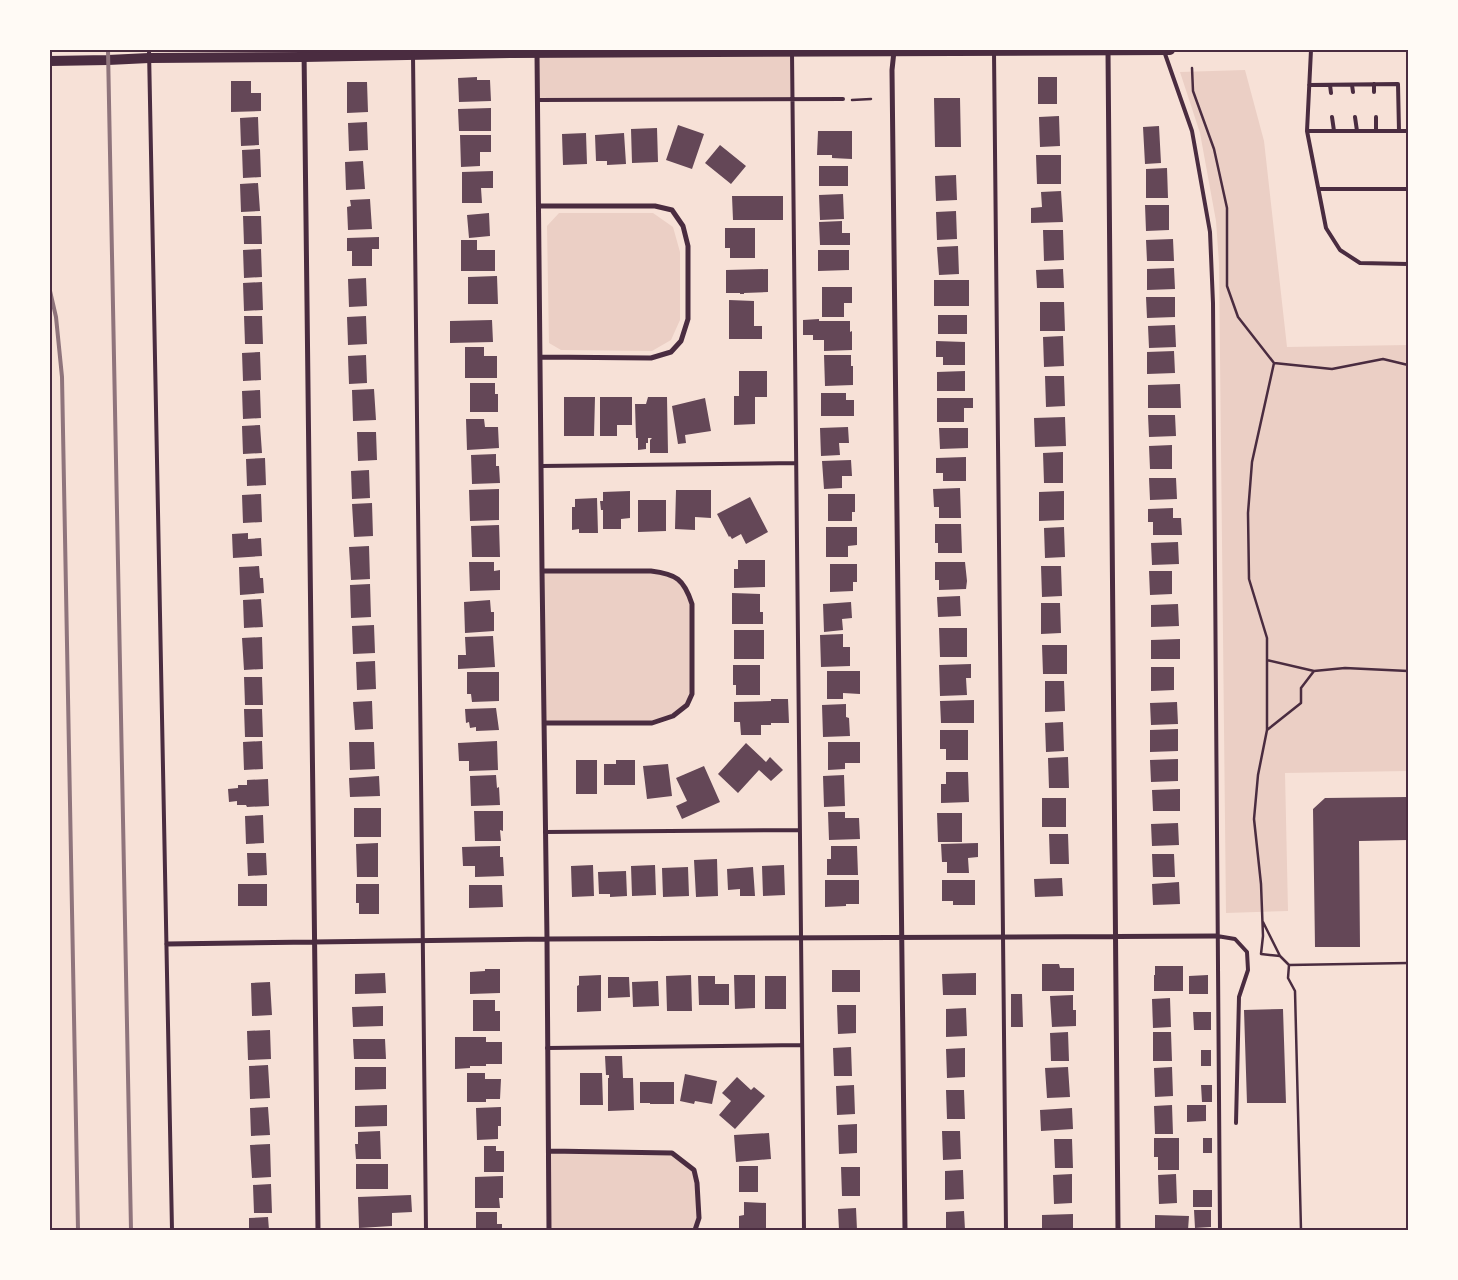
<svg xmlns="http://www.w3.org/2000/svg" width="1458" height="1280" font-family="'Source Serif 4',serif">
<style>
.green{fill:#ebcfc5}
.building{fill:#644757}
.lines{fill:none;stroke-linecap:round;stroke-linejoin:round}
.path{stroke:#4a2c40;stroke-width:2.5}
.service{stroke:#4a2c40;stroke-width:4}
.minor{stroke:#4a2c40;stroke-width:5}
.secondary{stroke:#4a2c40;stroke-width:10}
.rail{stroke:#8f747c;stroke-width:4}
.neatline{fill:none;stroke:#4a2c40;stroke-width:2}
</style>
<rect width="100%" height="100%" fill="#f7e1d7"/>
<path class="green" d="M792,52V99L538,100L537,54Z
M1245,70L1264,141L1287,347L1408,345V771L1285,773L1288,911L1226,913L1219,263L1216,221L1200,133L1180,72Z
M559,213H653L673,227L680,252V320L671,340L652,351L561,350L549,343L547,226Z
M542,571L668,573L681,582L692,604V694L687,705L673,716L652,723H544Z
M549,1151L672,1153L694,1170L699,1218L695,1230H549Z"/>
<path class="building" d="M477,77V80H490L491,101L459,102L458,78Z
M1038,77H1057V104H1038Z
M231,81H251V93H261V111L231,112Z
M347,82H367L368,112L347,113Z
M934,98H960L961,147H935Z
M491,108V131H459L458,109Z
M1059,116L1060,146L1040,147L1039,117Z
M258,117L259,145L241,146L240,118Z
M367,122L368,150L349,151L348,123Z
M678,125L704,134L692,169L666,160Z
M1159,126L1161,163L1145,164L1143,127Z
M657,128L658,162L632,163L631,129Z
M818,131H852V159L832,158V155H817Z
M586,133L587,164L563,165L562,134Z
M624,133L626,164L607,165V161H596L595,135Z
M460,135H491V152H480V166L461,167Z
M720,145L746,166L731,184L705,163Z
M260,149L261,177L243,178L242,150Z
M1036,155H1061V184H1037Z
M363,161L365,189L346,190L345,162Z
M819,166H848V186H819Z
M1167,168L1168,198H1146V169Z
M493,171V188H481L482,203H462V172Z
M956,175L957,200L936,201L935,176Z
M258,183L260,211L241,212L240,184Z
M1061,191L1063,222L1031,223V208L1042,207L1041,192Z
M843,194L844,219L820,220L819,195Z
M732,196H783V220H733Z
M370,199L372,229L348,230L347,207L351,206L350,200Z
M1145,205H1169V230L1146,231Z
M956,211L957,239L937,240L936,212Z
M489,213L490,236L469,238L467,215Z
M243,216H261L262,244H244Z
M842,221V233H850V245H820L819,222Z
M725,228H755V258H730V248H725Z
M1043,230H1063L1064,260L1044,261Z
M379,237V249H372V266H352V251H347V238Z
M1173,239L1174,261H1147L1146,240Z
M461,240H477V250H495V271H461Z
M958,246L959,274L939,275L937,247Z
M261,249L262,277L244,278L243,250Z
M818,250H849V270L818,271Z
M1174,268L1175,289L1147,290V269Z
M768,269V292L744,293V294H740V293H726V270Z
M1063,269L1064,288H1037L1036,270Z
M497,276L498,304H468V277Z
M366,278L367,306L349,307L348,279Z
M934,280H969V306H934Z
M262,282L263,310L244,311L243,283Z
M822,287H852V303H844V317H822Z
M1146,297H1175V317L1147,318Z
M729,300L754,301V326H762V339H729Z
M1040,302H1064L1065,331H1040Z
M938,315H967V334H938Z
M244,316H262L263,344H245Z
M366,316L367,344L348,345L347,317Z
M819,319V321H850V332L852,331V350L824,351V340H813V335H803V320Z
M492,320L493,342L450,343V321Z
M1175,325L1176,347L1149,348L1148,326Z
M1063,336L1064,366L1044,367L1043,337Z
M936,341L965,342V365H943V357H936Z
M465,347H484V356H497V378H465Z
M1174,351L1175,373L1147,374V352Z
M260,352L261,380L243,381L242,353Z
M366,355L367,383L349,384L348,356Z
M824,355H851V366H853V385L825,386Z
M739,371H767V397H755V424L734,425V396H739Z
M965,371V391H937V372Z
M1045,376H1064L1065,406L1046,407Z
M470,383H495V394H498V412H470Z
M1180,384L1181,408H1148V385Z
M374,389L376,420L353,421L352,390Z
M260,390L261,418L243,419L242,391Z
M821,393H846V400H854V416H821Z
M564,397H595L594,436H564Z
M600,397H632V425H617V436H600Z
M648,397H667L668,453H650V440L652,438H648V443H646V449L638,450V438H636L635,404H646Z
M705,398L711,431L685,435L686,443L678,444L672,406Z
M937,398H973V408H964V422H937Z
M1148,415H1175L1176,436L1149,437Z
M1065,417L1066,446L1035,447L1034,418Z
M466,419H484L485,427H498L499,448L467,450Z
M260,425L262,453L243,454L242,426Z
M848,427L849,443H839L840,455L821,456L820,428Z
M939,428H968V448L940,449Z
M357,432H376L377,460L358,461Z
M1172,445V469H1150L1149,446Z
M1063,452V483H1044L1043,453Z
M496,454V466H499L500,483L472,484L471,455Z
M966,457V481H943V473H936V458Z
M265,458L266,485L247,486L246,459Z
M851,460L852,476H842V488L824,489L822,461Z
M369,470L370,498L352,499L351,471Z
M1149,478H1176L1177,499L1150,500Z
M960,488L961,518H939V507H934L933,489Z
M499,489V520L470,521L469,490Z
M676,490H711V518L695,517V530L675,529Z
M630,491V518L621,519V529H603V510H601L600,501H603V492Z
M1064,491V520L1039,521V492Z
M261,494L262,522L243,523L242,495Z
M828,494H855V512H852V521H828Z
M750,497L768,532L746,544L741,534L732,539L730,536L729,537L717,514Z
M597,498L598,533H579V529L572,530V507H575V499Z
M638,500H666V531L638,532Z
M372,503L373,536L354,537L352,504Z
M1173,508V518H1181L1182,535H1153V522H1148V509Z
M935,524H961L962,553H938V543H935Z
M499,525L500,557H472L471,526Z
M826,527H857V545L848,546V557H826Z
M1064,527L1065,557L1045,558L1044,528Z
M248,533V539L261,538L262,556L233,558L232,534Z
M1178,542L1179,564L1152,565L1151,543Z
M369,546L370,579L351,580L349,547Z
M738,560H765V587L734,588V569H738Z
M469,562H494V571L500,570V590L470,591Z
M935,562H965L967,581L966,589L939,590V580H935Z
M830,564H857V582H853V591L830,592Z
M259,566L260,578H263L264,593L240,595L239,567Z
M1041,566H1061L1062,596L1042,597Z
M1149,571H1172V594L1150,595Z
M370,584L371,617L351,618L350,585Z
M732,593L760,594V612H763V624H732Z
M960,596L961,616L938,617L937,597Z
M261,599L263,627L244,628L243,600Z
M490,600L491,612H494V631L465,633L464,602Z
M851,602L852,618L842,619L843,630L824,632L823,604Z
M1041,603H1060L1061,633L1041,634Z
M1178,604L1179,626L1151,627V605Z
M374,625L375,653L353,654L352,626Z
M939,628H967V657H940Z
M734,630H764V659H734Z
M843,634V647H850V666L821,667L820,635Z
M493,636L495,667L458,669V655H466L465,637Z
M262,637L263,669L244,670L242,638Z
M1180,639V659H1151V640Z
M1042,645H1067V674H1043Z
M375,661L376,689L357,690L356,662Z
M971,664V678H966L967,695L940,696L939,665Z
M733,665H760V695H736V685H733Z
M1151,667H1174V690L1151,691Z
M827,671H860V694L843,693V699H827Z
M467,672H499V701L472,702L471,694H467Z
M244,677H262L263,705H245Z
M1045,681H1064L1065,711L1045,712Z
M771,699H788L789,723H771V725H761V735H741L740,722H734V702L771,701Z
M974,700V723H941L940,701Z
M372,701L373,729L355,730L353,702Z
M1177,702L1178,724L1151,725L1150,703Z
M846,704V717L849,718L850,736L823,737L822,705Z
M496,708L499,730L476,731V727L470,728L469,722L466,723L465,709Z
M244,709H262L263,737H245Z
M1063,722L1064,751L1046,752L1045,723Z
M1178,729V751L1150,752V730Z
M940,730H968V760H946V749H940Z
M262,741L263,769L244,770L243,742Z
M497,741L498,770L469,771V761H459L458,743Z
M349,742H374L375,769L350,770Z
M828,742H860V763H845V769L828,770Z
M746,743L766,762L770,757L783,770L771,781L759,770L738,793L718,774Z
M1068,757L1069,788H1049L1048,758Z
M1178,759V781L1151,782L1150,760Z
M576,760H597V794H576Z
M616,760H635V785H604V764H616Z
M668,764L672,796L647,799L643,766Z
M704,766L720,802L682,819L676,806L687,801L676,778Z
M946,772H968L969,802L941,803V784H946Z
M496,775L497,788L499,787L500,805L471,806L470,776Z
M844,775L845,806L824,807L823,776Z
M379,776L380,796L350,797L349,778Z
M268,779L269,806L247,807L246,805H237V801L229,802L228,789L238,788V785H247V780Z
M1180,789V811H1153L1152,790Z
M1408,797V840L1359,841L1360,947H1315L1313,809L1325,798Z
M1042,798H1066V827H1042Z
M354,808H381V837H354Z
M474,811H503V831L500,830L501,841H475Z
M828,812H845V818H859L860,839L829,840Z
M937,813H962V842H938Z
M263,815L264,843L246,844L245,816Z
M1178,823L1179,845L1152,846L1151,824Z
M1049,834H1068L1069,864H1050Z
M378,843V877H357L356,844Z
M978,843V857L968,858L969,873H947V862H942L941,844Z
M500,846V857H503L504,876L475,877V866H463L462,847Z
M831,846H857L858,875H827V859H831Z
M247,853H266L267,875L248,876Z
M1152,854H1174L1175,877H1153Z
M717,859L718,896L696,897L694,860Z
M593,865L594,896L572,897L571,866Z
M655,865L656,895L632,896L631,866Z
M784,865L785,895L763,896L762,866Z
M688,867L689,896L663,897L662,868Z
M753,867L755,896H740V889L728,890L727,869Z
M626,871L627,896L610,897V894H599L598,872Z
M1062,878L1063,896L1035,897L1034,879Z
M825,880H859V904H846V906L825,907Z
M942,880H975V905H953V901H942Z
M1179,882L1180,904L1153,905L1152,884Z
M238,884H267V906H238Z
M356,884H379V914H359V903H356Z
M469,885H502L503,907L469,908Z
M1042,964H1059L1060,968H1074V991H1042Z
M1155,966H1183V991H1154V975H1155Z
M485,969H500V993L470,994V972L485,971Z
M832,970H860V992H832Z
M385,973L386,993L355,994V974Z
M976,973V995H943L942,974Z
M601,975V1011L577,1012V986L579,985V976Z
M691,975L692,1011H667L666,976Z
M734,975H755V1008L735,1009Z
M1208,975V994H1189V976Z
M698,976H715V984H729V1005H699Z
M765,976H786V1009H765Z
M608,977H629L630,997L608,998Z
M658,981L659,1006L633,1007L632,982Z
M270,982L272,1015L252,1016L251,983Z
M1011,994H1022L1023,1027H1011Z
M1073,995V1010H1076V1026L1052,1027L1050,996Z
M1170,998L1171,1027L1153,1028L1152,999Z
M473,1000H495V1011H500V1031H473Z
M837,1005H856V1033L838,1034Z
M383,1006V1026L353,1027L352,1007Z
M966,1008L967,1036L946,1037V1009Z
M1283,1009L1286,1103H1247L1244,1010Z
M1193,1012H1211V1030H1194Z
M270,1030L271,1059L248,1060L247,1031Z
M1068,1032L1069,1061H1051L1050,1033Z
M1153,1032H1171L1172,1061H1153Z
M455,1037H486V1042H502V1064H486V1066H470V1068L455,1069Z
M353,1039H385L386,1059H354Z
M851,1047L852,1076H834L833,1048Z
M965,1048V1077L947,1078L946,1049Z
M1201,1050H1211V1066H1201Z
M605,1056H622L623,1078H633L634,1110L608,1111V1078H609V1075H606Z
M268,1065L270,1098L250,1099L249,1066Z
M355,1067H386V1089L355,1090Z
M1068,1067L1070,1097L1047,1098L1045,1068Z
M1172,1067L1173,1096L1155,1097L1154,1068Z
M467,1073H485V1079H501L500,1099H486V1102H467Z
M580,1073H602L603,1105H580Z
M685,1074L717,1081L712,1104L695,1101L694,1104L680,1101Z
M737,1077L751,1090L754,1087L765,1096L735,1129L719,1115L731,1101L722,1093Z
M640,1082H674V1104H650V1103H640Z
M854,1085L855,1114L837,1115L836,1086Z
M1201,1085H1212V1102H1202Z
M946,1090H964L965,1119H947Z
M387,1105V1126L355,1127V1106Z
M1172,1105L1173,1134H1155L1154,1106Z
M1187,1105H1206V1121L1187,1122Z
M268,1107L270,1135L251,1136L250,1108Z
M501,1107V1126H498V1139L477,1140L476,1108Z
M1072,1108L1073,1129L1041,1131L1040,1110Z
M857,1124V1153L839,1154L838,1125Z
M380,1131L381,1159H356L355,1144H358V1132Z
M942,1131H960L961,1159L943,1160Z
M769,1133L771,1159L736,1162L734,1135Z
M1154,1138H1179V1170H1158V1157H1154Z
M1203,1138H1212V1153H1203Z
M1054,1139H1072L1073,1168H1055Z
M270,1144L271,1177L252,1178L250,1145Z
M484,1146H496V1151H504V1172H484Z
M356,1164H388V1189H356Z
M739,1166H758V1192H739Z
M841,1167H860V1196H842Z
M963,1170L964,1199L945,1200V1171Z
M1072,1174V1203L1054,1204L1053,1175Z
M1176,1174L1177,1203L1159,1204L1158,1175Z
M503,1176V1198H499L500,1208H475V1177Z
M271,1184L272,1213H254L253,1185Z
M1193,1190H1212V1207H1193Z
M411,1195L412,1212L392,1213V1226L359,1228L358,1197Z
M744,1202L766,1203V1230H739V1216L744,1215Z
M856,1208L857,1230H839L838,1209Z
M1194,1210H1211V1227L1195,1228Z
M964,1211L965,1230H946V1212Z
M476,1212H497V1224H502V1230H476Z
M1073,1214V1230H1042V1215Z
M1155,1215L1189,1216L1188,1230H1155Z
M268,1217L269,1230H249V1218Z"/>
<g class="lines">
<path class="path" d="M1192,68L1193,91L1214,149L1227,208V286L1238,317L1274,363L1252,462L1248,513L1249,579L1267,638V730L1258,775L1254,819L1261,884L1263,936L1261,954L1280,956L1289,965L1288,978L1295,991L1301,1230
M852,100L871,99
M1274,363L1332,369L1383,359L1408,365
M1267,660L1314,671L1345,668L1408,671
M1267,730L1301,703V688L1314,671
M1263,922L1280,956
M1289,965L1408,963"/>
<path class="service" d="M149,50L172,1230
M1311,50L1307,131L1326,228L1340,250L1360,263L1408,264
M1164,51L1192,131L1210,232L1213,303L1220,1230
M792,52L804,1230
M994,52L1006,1230
M413,55L426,1230
M1374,84V92
M1309,85L1398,84L1399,131
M1330,85L1331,93
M1352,85L1353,92
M538,100L843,99
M1332,117L1334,131
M1355,117L1357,131
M1376,117V131
M1307,131H1408
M1319,189H1408
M541,466L796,463
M545,832L799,830
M1217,936L1235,939L1247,952L1248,970L1239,997L1236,1123
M547,1048L802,1045"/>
<path class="minor" d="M304,50L318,1230
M894,51L892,70L905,1230
M1108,51L1118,1230
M537,53L542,571L547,939L549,1230
M539,206H655L672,210L683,226L688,246V319L681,341L671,352L651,358L541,357
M542,571H651C676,574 684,579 692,604V694L687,705L673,716L652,723H544
M167,944L547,939L1217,936
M549,1151L672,1153L694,1170L697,1183L699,1218L695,1230"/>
<path class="secondary" d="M50,61L108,60L149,58L304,57L514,53L1170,50"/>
<path class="rail" d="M108,50L131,1230
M50,291L56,317L62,377L78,1230"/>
</g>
<rect width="1458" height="1280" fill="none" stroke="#fffaf5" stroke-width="102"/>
<rect x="51" y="51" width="1356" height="1178" class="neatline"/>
</svg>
